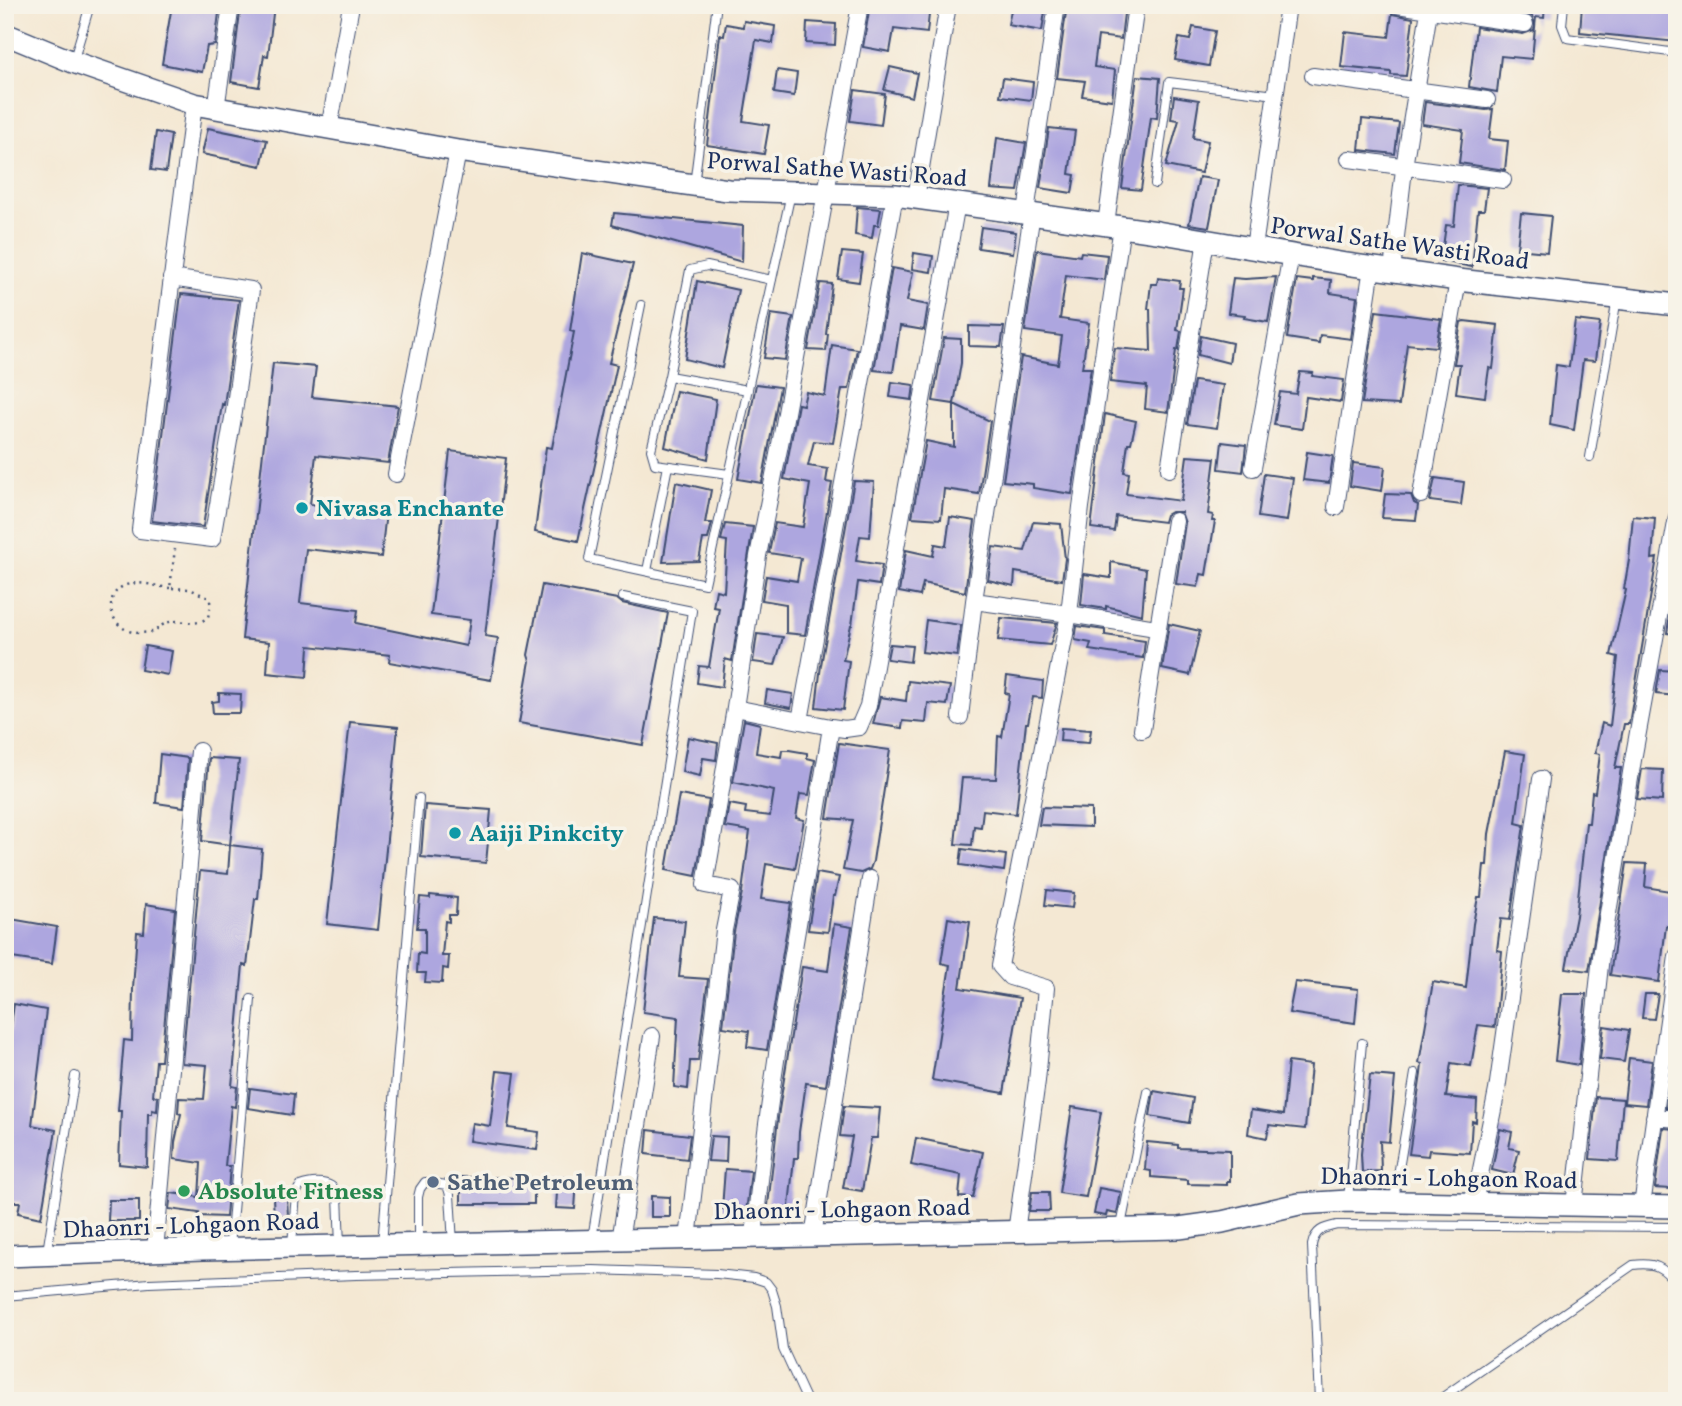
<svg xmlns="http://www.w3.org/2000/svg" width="1682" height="1406" font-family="Vollkorn,serif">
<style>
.building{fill:#ada6df}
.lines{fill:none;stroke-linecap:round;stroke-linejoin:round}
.lane-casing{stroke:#3c4b70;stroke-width:10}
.street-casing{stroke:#3c4b70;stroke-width:18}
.secondary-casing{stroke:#3c4b70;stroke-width:24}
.path{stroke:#3c4b70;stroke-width:2.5;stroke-dasharray:2 5;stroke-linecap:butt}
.lane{stroke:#fff;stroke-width:8}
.street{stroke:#fff;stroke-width:16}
.secondary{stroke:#fff;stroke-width:21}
.culture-dot{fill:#0f9aa8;stroke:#f7f3e8;stroke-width:2.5}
.service-dot{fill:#5c6f8a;stroke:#f7f3e8;stroke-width:2.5}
.leisure-dot{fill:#2e9e5b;stroke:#f7f3e8;stroke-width:2.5}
.labels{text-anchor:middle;stroke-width:7;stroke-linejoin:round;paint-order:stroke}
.street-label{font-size:24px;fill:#1b2f5e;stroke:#f7f3e8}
.culture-label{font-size:24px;font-weight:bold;fill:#0d838f;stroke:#f7f3e8;text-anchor:start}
.service-label{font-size:24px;font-weight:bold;fill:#4e5e75;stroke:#f7f3e8;text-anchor:start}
.leisure-label{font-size:24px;font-weight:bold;fill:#27864d;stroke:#f7f3e8;text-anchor:start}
</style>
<rect width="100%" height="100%" fill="#f7f3e8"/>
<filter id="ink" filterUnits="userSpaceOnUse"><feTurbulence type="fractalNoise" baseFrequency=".0143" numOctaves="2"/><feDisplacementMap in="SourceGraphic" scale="14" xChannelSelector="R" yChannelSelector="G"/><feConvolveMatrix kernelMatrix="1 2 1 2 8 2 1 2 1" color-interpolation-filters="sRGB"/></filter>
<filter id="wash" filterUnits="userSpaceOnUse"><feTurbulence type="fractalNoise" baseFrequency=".00686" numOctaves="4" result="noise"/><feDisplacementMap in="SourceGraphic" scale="28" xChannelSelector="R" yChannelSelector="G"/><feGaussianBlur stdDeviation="1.57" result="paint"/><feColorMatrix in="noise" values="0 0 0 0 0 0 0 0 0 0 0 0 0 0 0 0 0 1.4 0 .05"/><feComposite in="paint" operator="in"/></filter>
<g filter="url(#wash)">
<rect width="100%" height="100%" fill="#f4e8d3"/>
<g id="blocks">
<path class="building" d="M172,5H220L215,45L207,46L202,72L162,64Z
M241,5H274L268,56L264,55L259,87L231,82Z
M870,5H930L927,33L894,29L890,52L863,47Z
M1012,5H1046L1042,31L1008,25Z
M1067,5H1125L1121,39L1098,36L1094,67L1115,70L1112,100L1082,96L1085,81L1057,78Z
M1505,5H1545L1544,18L1536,17L1532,59L1501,56L1497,92L1469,87L1476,27L1523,34L1534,30L1535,25L1532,16L1505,10Z
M1582,5H1677V42L1580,32Z
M1392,14L1413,18L1406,76L1391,75V72L1341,67L1345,32L1389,37Z
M744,21L775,26L773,43L756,40L743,121L769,125L764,154L707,145L720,35L724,36L726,24L743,27Z
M807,22L836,24L835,45L806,43Z
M1193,27L1215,31L1209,66L1175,60L1179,38L1190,40Z
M890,67L917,73L912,97L884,90Z
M777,70L797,73L794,96L774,93Z
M1137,76L1160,78L1157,118L1151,117L1141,190L1122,188Z
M1003,78L1033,82L1031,100L1000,96Z
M855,90L885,94L881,125L850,121Z
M1174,96L1199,100L1193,138L1208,141L1201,173L1166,166L1179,120L1171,119Z
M1425,102L1486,110L1493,109L1489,139L1508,141L1505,170L1459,163L1463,130L1422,124Z
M1362,119L1399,123L1395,154L1359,150Z
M208,128L267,140L261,166L202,154Z
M1049,128L1075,131L1069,174L1075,175L1072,193L1040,188Z
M156,132L171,135L166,172L151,170Z
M997,138L1026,143L1018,191L991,189Z
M1199,177L1218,180L1209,227L1189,224Z
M1458,185L1487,188L1484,210H1478L1472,267L1441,261L1446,225L1454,226Z
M857,207L881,209L878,225H874L872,238L855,235Z
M614,213L743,226L742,262L612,225Z
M1521,213L1551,216L1547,252L1517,249Z
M981,227L1016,232L1013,253L978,248Z
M1037,250L1080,256L1081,252L1107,255L1104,280L1066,275L1060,319L1089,323L1082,368H1091L1072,494L1033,488V484L1003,481L1021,357L1058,364L1062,336L1025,331Z
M842,252L863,254L859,282L838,279Z
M582,253L633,264L609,363L617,365L578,541L535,532L546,447L552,448L574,332L570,331Z
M914,253L933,256L931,272L912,269Z
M892,268L913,272L907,301L928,305L924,330L900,326L893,372L874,370Z
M1276,277L1268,322L1244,318L1245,315L1228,313L1233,278L1245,279Z
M1158,278L1180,281L1179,288H1183L1177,330L1181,331L1178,350H1176L1168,412L1145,409L1147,386L1110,382L1115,348L1151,351L1150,309H1148L1151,284H1157Z
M1313,278L1331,280L1330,293L1357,297L1351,339L1320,335L1319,343L1287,338L1297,279L1313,281Z
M697,281L738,290L722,368L685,359Z
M820,283L832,284L826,334H828L826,351L808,350Z
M181,294L239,300L224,405L222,404L203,527L152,521Z
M1376,311L1441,319L1436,347L1407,344L1399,405L1362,403Z
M771,314L793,317L785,360L764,358Z
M1575,320L1600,323L1595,361L1583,360L1574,430L1550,425L1556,365L1569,367Z
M1464,321L1498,325L1493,369L1489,368L1485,397L1456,393L1460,364H1454L1461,322Z
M969,326L1004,327L1001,347L969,346Z
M1201,336L1232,343L1229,363L1198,355Z
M944,338L961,339V363L954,404L933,401Z
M832,345L857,349L849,389H842L833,443L814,441L808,466L828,469L826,482L832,483L805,635L786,633V604L762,600L766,576L797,581L801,558L769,553L775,523L803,527L810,484L784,479L798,404L803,405L806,392L825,396Z
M273,363L316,367L312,397L398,406L388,463L316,455L310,504L386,512L381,557L306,549L300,603L358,610L356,623L466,646L470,620L431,615L450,451L506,458L485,636L498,638L491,680L389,662L390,655L309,646L307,677L267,673L269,642L242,639Z
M1300,372L1313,373L1312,376L1344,380L1341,402L1306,397L1302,429L1274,425L1280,392L1296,394Z
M1194,381L1223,385L1217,428L1187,424Z
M892,382L914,385L912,400L890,397Z
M756,384L780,387L762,483L738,479Z
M676,391L716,399L708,459L665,447Z
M954,404L990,421L979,494L944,489L941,519L912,517L926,441L954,447Z
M1105,414L1136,421L1131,443H1128L1124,472L1129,473L1126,494L1181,501L1187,456L1215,458L1208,514L1213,515L1212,521H1215L1206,575L1201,574L1198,587L1176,584L1185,523L1181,512H1171L1166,515L1164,522L1116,516L1114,531L1091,528Z
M1222,442L1246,445L1243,472L1219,469Z
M1307,452L1333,456L1329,483L1303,480Z
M1353,463L1385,467L1382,491L1350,486Z
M1264,474L1293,478L1287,521L1258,517Z
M1435,478L1464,482L1461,505L1430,501Z
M854,481L874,482L870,537L860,536L856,561L882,565L879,585L858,582L852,625H851L843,660L849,661L843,710L816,707L821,665Z
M676,482L711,490L705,523H712L708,539H703L699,561L663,562Z
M1385,494L1411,495L1414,503L1418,505L1416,520L1382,518Z
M1633,516L1655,518L1652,559L1657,558L1629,724H1624L1615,768H1621L1589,971L1566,968L1576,916L1586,823H1589L1592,792L1595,793L1600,754L1595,753L1602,723L1610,726L1618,657L1611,655L1626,590L1624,589L1629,560Z
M950,517L975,521L965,592L923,583L920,596L899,592L906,550L933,556L935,544L946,546Z
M1033,522L1061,524L1065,559L1062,580L1015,572L1014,586L988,580L993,547L1025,551Z
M725,524L753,527L732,661L725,659L722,687L697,683L699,666L709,667L719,608L713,607L716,590L724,592L727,541L721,540Z
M1111,562L1146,569L1142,615L1106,606V609L1081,605L1084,574L1111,578Z
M542,585L617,599L622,603L668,613L643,745L519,723L530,661L528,655Z
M1671,609L1677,610V634L1667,633Z
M1001,618L1057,623L1050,645L998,640Z
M926,620L961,625L957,656L922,652Z
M1169,624L1200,631L1190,675L1162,669Z
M1077,626L1105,630V635L1145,641L1143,658L1089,650L1091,643L1075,640Z
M757,634L783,637L775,665L753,662Z
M890,644L912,646L910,662L887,659Z
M145,646L172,651L168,675L141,670Z
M1660,670L1677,671V696L1656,694Z
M1007,676L1043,681L1042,698L1033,697L1028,723H1026L1016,814L983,810L981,827L974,826L972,845L955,844L962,778L996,779L998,736L1002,737L1009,694L1005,693Z
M908,681L950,686L947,705L928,703L926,723L903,721L902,728L873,724L880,697L906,701Z
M767,690L793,694L791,708L765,703Z
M219,693L241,694L240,713H213L212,702L219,701Z
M744,720L760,724L756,753L781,757L782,750H789L807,753V758L815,760L809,795L800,794L796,818L804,820L795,869L766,864L761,899L791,903L767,1050L747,1047L749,1031L723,1027L734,932L742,892L750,831L725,827L729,804L746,807L745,813L770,816L774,791L733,782Z
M350,722L398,727L378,930L327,924Z
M1061,728L1091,730L1089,743L1060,741Z
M688,737L718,743L716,760L703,758L700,776L682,772Z
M839,743L890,750L873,861L870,869L861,873L843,870L853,820L827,818Z
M1505,751L1525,754L1516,823L1524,825L1510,920L1501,919L1497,950L1502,951L1495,1027L1478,1025L1471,1066L1451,1063L1446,1097L1477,1100L1476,1122L1472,1121L1470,1153L1429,1150L1428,1156L1409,1154L1421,1074L1422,1064L1419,1063L1433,982L1466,988L1473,924L1478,897H1481L1484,865H1487L1489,834Z
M160,754L188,758L184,807L156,803Z
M209,758L239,760L230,845L202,841Z
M1642,769L1663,770L1662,801L1637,799Z
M679,795L709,800L696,876L666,870Z
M425,805L491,810L486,863L421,857Z
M1042,807L1091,809V827L1039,825Z
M230,845L262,849L258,899H255L247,966L243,965L232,1086L237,1087L235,1107L231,1106L225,1166H230L226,1217L198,1216L199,1213L169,1209L171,1193L199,1197L201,1163L174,1159L175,1142L181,1114L178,1113L179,1098L204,1099L207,1065L182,1063L200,871L228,874Z
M962,849L1006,855L1004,871L960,865Z
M1627,863L1647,864L1645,887L1676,892L1671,927L1666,926L1659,982L1610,975Z
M817,873L839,877L835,896H833L828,932L808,930Z
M1047,890L1074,893L1072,908L1045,905Z
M430,895L457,898L456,915H449V922L445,921L442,956H449L448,969L443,968L442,983L425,982L426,973H417L418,953L425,954V928H417L420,897L430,898Z
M146,904L175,909L161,1061H156L153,1096L158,1097L157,1111L152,1110V1114H148L147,1167L119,1164L121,1111H118L124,1040L132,1041L133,989L137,932L144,933Z
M5,918L57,927L52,964L5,957Z
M654,918L685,921L679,977L708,979L698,1061H690L688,1089L674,1087L678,1017L643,1012Z
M948,918L970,922L960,988L1020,998L1004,1093L932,1080L950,965L941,963Z
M834,924L852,927L826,1086L806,1083L799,1132L798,1158H794L788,1216L767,1214L779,1110L802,967L828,971Z
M1295,982L1358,989L1355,1023L1289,1013Z
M1562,994H1586L1579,1065L1555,1061Z
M1645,994H1658L1654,1019L1642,1018Z
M14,1004L46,1010L32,1125L56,1130L41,1218L18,1213L20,1202H5V1068Z
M1604,1026L1629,1030L1624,1062L1600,1059Z
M1629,1058L1652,1061L1646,1105L1624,1103Z
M1288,1062L1311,1065L1305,1129L1269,1125L1267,1138L1248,1134L1251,1110L1283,1115Z
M1673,1063H1677V1108H1666Z
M497,1071L515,1073L508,1128L539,1132L537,1150L469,1141L472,1123L490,1126Z
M1370,1075L1395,1077L1389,1142L1380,1141L1381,1171L1362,1172L1361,1154Z
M250,1088L294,1094L292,1115L248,1108Z
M1154,1091L1193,1098L1189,1123L1150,1116Z
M1596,1097L1623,1099L1618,1161L1590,1159Z
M844,1106L880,1108L877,1138H871L862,1191L843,1188L852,1137L840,1136Z
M1072,1107L1101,1112L1086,1197L1059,1193Z
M1663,1128L1676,1129L1671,1189L1655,1188Z
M1500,1129L1512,1132L1509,1148L1519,1150L1513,1175L1492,1170Z
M648,1130L690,1135L687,1159L646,1154Z
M711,1136L727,1137L726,1162L708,1161Z
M916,1138L983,1152L973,1198L959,1197L961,1175L911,1165Z
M1147,1142L1178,1145V1148L1230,1150V1181H1227V1185L1188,1184V1180L1151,1177V1171L1145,1170Z
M725,1169L751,1171L746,1212L722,1209Z
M461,1177L534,1178V1204H461Z
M558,1177L577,1179L575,1209L556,1208Z
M1099,1188L1121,1192L1117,1214L1107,1212L1106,1216L1094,1214Z
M1032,1192H1049L1050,1211H1029Z
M651,1196L670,1197V1217H651Z
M273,1197H287L288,1217H274Z
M109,1200H139V1221H108Z"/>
</g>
</g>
<g filter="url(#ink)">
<use href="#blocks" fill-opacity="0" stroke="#3c4b70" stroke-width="2"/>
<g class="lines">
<g class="lane-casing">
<path id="lane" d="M1564,5L1562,25L1567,38L1677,53
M74,59L90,5
M1155,184L1169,82L1276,95
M694,185L716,11
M641,305L589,559L705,584L791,193
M669,376L651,450L655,464L729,474
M748,390L669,376L690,270L707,266L772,280
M1590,457L1617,298
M647,571L668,466
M1394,1199L1415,1073
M1348,1200L1362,1043
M1121,1226L1148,1092
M592,1239L692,611L623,597
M418,1243V1197L420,1189L425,1182L447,1185L450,1195L453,1243
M382,1244L419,798
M292,1245L296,1193L300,1186C313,1181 333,1180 338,1195L340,1246
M230,1247L251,999
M47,1252L75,1076
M5,1296L149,1283L356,1275L593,1270L717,1274L754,1278L766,1282L772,1290L777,1306L783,1349L807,1401
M1319,1401L1312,1245C1315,1230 1323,1228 1337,1225L1677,1227
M1437,1401L1633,1265C1655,1262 1663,1267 1677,1284"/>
</g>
<g class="street-casing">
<path id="street" d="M1397,5L1525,24
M1313,76L1487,100
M216,109L231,5
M329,129L351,5
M1349,159L1503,180
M916,198L948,5
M1026,212L1057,5
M1106,224L1136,5
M1122,226L1081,507L1069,614L1156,628
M1254,248L1288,5
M1392,270L1405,161L1429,11
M171,278L251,290L234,412L212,539L140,530L194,104
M1253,468L1291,254
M1169,469L1206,240
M396,474L458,151
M1421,495L1458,280
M1336,507L1372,267
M960,717L974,601
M800,721L735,708L758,556L784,424L860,5
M831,727L845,729L859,727L868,706L957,203
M1142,730L1175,521
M1654,1117L1677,1119
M1474,1204L1497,1090L1541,779
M1574,1206L1601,956L1633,760L1677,517
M1642,1206L1677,956
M1016,1232L1037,1081L1046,988L1010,977L1000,966L1069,614L974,601L1032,213
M813,1236L870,879
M754,1237C770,1066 804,897 831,727L800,721L895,195
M688,1239L724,930L732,890L705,885L735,708
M620,1241L652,1036
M155,1251L199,751"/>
</g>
<g class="secondary-casing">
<path id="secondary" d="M5,34L73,62L194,104L458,151L728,190L895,195L1157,232L1346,264L1458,280L1677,305
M5,1256L203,1249L1179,1228L1222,1222L1299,1204L1348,1201L1677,1207"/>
</g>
<path class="path" d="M170,588C158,587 142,581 130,584C103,589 106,625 132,632C139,634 147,632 154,632C176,609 191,632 208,617L211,605L209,598L190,589L170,588L175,549"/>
<use href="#lane" class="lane"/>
<use href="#street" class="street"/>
<use href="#secondary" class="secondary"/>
</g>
</g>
<g class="culture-dot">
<circle cx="302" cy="508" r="7"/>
<circle cx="455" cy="833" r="7"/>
</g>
<circle class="service-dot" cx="433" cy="1182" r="7"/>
<circle class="leisure-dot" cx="184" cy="1191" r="7"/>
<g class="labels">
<g class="street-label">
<text transform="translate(837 169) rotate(4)" y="8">Porwal Sathe Wasti Road</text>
<text transform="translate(1400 243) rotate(8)" y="8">Porwal Sathe Wasti Road</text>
<text transform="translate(1449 1178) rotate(1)" y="8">Dhaonri - Lohgaon Road</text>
<text transform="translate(842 1209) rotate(-1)" y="8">Dhaonri - Lohgaon Road</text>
<text transform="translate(191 1225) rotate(-2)" y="8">Dhaonri - Lohgaon Road</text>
</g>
<g class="culture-label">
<text x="316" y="516">Nivasa Enchante</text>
<text x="469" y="841">Aaiji Pinkcity</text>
</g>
<g class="service-label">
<text x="447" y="1190">Sathe Petroleum</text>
</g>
<g class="leisure-label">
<text x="198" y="1199">Absolute Fitness</text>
</g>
</g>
<rect width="1682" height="1406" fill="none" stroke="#f7f3e8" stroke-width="28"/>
</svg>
